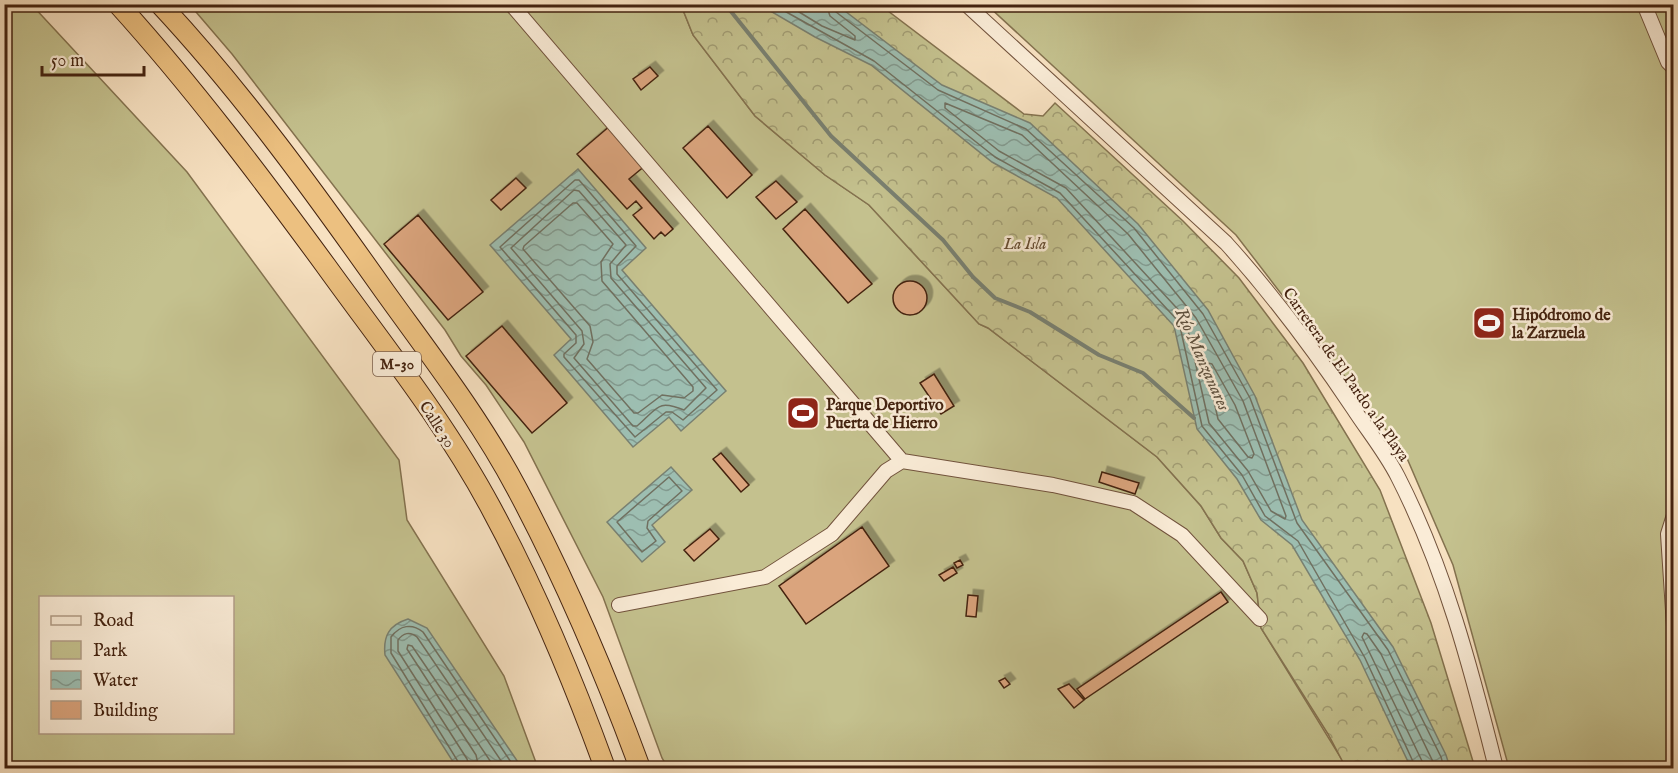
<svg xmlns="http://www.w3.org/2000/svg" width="1678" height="773" font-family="'IM FELL English',serif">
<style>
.green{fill:#c4c18e;stroke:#84724f;stroke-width:1.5;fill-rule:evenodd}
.forest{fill:url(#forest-crowns);stroke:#84724f;stroke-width:1.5}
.water{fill:url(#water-waves);stroke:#798071;stroke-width:1.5}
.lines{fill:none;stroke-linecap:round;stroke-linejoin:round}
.shore{stroke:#707060;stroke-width:1.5}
.stream{stroke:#798071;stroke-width:4}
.building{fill:#daa47d;stroke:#442310;stroke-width:1.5;filter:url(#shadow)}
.minor-casing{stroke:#71523c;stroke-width:16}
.highway-casing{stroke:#442310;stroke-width:22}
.minor{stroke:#faecd7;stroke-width:14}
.highway{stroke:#ecc080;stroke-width:20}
.labels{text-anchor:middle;stroke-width:5;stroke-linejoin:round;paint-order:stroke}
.shield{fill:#faecd7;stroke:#7b5f4c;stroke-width:1.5}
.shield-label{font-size:15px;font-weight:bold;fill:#442310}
.park-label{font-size:16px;font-style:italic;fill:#644a30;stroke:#faecd7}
.poi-label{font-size:16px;font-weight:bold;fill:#442310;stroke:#faecd7;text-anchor:start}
.street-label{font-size:16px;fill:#442310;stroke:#faecd7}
.water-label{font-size:18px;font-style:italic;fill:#5f5240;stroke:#faecd7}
</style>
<defs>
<pattern id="forest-crowns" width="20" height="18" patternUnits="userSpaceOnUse" patternTransform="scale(1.5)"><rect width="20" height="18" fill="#c4c18e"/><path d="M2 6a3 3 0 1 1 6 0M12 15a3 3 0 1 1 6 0" fill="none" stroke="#a19c73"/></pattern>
<pattern id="water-waves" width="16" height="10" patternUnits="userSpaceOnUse" patternTransform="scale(1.5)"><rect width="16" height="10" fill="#9dbeb1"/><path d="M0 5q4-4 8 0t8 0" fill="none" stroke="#829a8f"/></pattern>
<filter id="shadow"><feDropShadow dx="5.5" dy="-5.5" stdDeviation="0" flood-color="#0004"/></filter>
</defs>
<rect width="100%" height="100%" fill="#f7e1c1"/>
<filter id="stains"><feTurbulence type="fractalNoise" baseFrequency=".00333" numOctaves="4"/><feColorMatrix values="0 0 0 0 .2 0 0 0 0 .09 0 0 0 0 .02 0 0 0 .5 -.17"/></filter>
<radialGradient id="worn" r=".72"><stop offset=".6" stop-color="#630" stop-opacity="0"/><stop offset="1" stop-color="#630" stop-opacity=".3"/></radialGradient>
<path class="green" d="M31,4L187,172L399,460L407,520L504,676L538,768H5L4,5ZM40,598H232V732H40Z
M190,5H681L693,35L755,116L825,175L869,205L979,324L988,328L1157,457L1201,506L1221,538L1243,561L1257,593L1261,628L1347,768H668L662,758L603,597L524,442L486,385L461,356L445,330L232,54Z
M987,5H1673V768H1509L1453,565L1406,456L1236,235Z"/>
<path class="forest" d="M681,5H880L1024,114L1043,116L1055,103L1183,221L1239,278L1303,363L1380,490L1431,623L1475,768H1346L1328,734L1261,628L1257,593L1243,561L1221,538L1201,506L1157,457L988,328L979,324L869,205L825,175L755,116L693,35Z"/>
<path class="water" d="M760,5H837L942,85L1030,123L1138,224L1208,310L1255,396L1302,520L1393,647L1446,755L1450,768H1411L1360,660L1292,545L1261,520L1237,479L1197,429L1174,326L1057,198L992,162L871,65L815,37Z
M578,169L646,248L622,270L726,391L681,431L669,417L633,447L554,355L571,339L490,245Z
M671,467L692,490L652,525L665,542L642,562L607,522Z
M408,619L427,628L522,768H457L385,655C383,636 389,625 408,619Z"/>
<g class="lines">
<path class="shore" d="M772,4L874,61L995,157L1060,193L1179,322L1202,426L1242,475L1265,516L1298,541L1365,658L1416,768
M786,4L822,26L855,40V36L830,16L826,4
M834,4L836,12L938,90L1026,129L1134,228L1203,314L1250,398L1297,523L1388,650L1441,757L1444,768
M945,103L1022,135L1128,234L1196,318L1243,401L1286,516L1285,519L1271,511L1248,471L1209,423L1185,317L1066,188L999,151L945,108Z
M575,180H579L636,246L617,266V274L717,390L683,420L672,412H666L635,437L564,357V354L576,343V335L500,247Z
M574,190L579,191L626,245L610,264L611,278L706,388L684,410C657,399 658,408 637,426H633L574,358L584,344L582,331L511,248Z
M573,203H577L613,244L601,262L602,281L693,387V391L684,398L662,395L638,413H634L587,359L593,342L590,326L523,249L524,246Z
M1208,363L1212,364L1235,405L1254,454L1252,458L1248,457L1218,419L1206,366Z
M669,477L682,491L648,521L647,528L656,541L642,552L617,522Z
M462,768L391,653V637C400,625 412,623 423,632L515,768
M470,768L467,759L398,651V640C403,633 410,631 417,637L506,768
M479,768L476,755L407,649L408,645L412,646L495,768
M1424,768L1422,761L1362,637L1364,633L1367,634L1381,654L1436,768"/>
<path class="stream" d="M725,4L831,136L943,240L973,277L995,298L1030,312L1099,355L1143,373L1194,418"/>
</g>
<path class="building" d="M650,67L658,76L641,90L633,79Z
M611,125L646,165L629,179L673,229L665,236L661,232L654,239L633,215L642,208L636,201L627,209L577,154Z
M708,126L752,175L727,198L683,148Z
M516,178L526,188L501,210L491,200Z
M776,181L797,202L776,219L756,197Z
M805,209L872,284L848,303L783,229Z
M418,215L483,292L448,320L384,244Z
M893 298a17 17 0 1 1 34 0a17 17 0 1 1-34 0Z
M502,326L567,403L532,433L466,356Z
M934,374L954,406L941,414L920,383Z
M721,453L749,485L741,492L713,459Z
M1102,472L1139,483L1135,494L1099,482Z
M862,527L889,566L806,624L779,586Z
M710,529L719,539L694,561L684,550Z
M960,560L963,565L957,568L954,563Z
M953,567L957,573L944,581L939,575Z
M1221,592L1228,602L1085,699L1077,689Z
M968,595L978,596L976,617L966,616Z
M1005,678L1010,684L1004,688L999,681Z
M1069,684L1084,700L1074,708L1058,689Z"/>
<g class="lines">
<g class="minor-casing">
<path id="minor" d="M511,4L902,461L886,471L832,534L765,577L619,605
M966,4L1226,243C1273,295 1314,350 1353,408C1368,431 1386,453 1398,477C1445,569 1471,668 1496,768
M1644,4L1668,62L1674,68
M902,461L1053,485L1133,503L1182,535L1260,619
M1674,515L1668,534L1674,626"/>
</g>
<g class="highway-casing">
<path id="highway" d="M118,4C193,87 260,176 326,266C383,345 445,422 491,508C536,591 573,680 605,768
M160,4C243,93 315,193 385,292C431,356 480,419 517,489C565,579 605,673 640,768"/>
</g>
<use href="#minor" class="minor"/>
<use href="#highway" class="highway"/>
</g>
<defs>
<g id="stadium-square" transform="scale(1.725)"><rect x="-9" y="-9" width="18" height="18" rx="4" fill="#8f2418" stroke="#faecd7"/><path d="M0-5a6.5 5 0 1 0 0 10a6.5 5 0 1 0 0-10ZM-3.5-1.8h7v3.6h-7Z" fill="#fff"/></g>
</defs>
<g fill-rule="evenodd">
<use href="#stadium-square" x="1489" y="323"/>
<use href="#stadium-square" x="803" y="413"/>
</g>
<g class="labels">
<rect class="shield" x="373" y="352" width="48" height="24" rx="4.5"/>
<g class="shield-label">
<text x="397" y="369">M-30</text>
</g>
<g class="park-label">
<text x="1025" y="249">La Isla</text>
</g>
<g class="poi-label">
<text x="1512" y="320">Hipódromo de<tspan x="1512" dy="18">la Zarzuela</tspan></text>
<text x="826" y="410">Parque Deportivo<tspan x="826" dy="18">Puerta de Hierro</tspan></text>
</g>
<g class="street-label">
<text transform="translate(1347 374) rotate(55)" y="6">Carretera de El Pardo a la Playa</text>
<text transform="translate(438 424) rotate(57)" y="6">Calle 30</text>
</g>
<g class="water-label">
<text transform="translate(1203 359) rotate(66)" y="6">Río Manzanares</text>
</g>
</g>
<rect width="1678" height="773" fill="none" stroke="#f7e1c1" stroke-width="24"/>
<rect x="6" y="6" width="1666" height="761" fill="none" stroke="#442310" stroke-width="3"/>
<rect x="12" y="12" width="1654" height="749" fill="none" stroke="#442310" stroke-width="1.5"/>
<rect x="39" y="596" width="195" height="138" fill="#faecd7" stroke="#b19c87" stroke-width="1.5"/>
<rect x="51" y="616" width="30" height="9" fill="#faecd7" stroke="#b19c87" stroke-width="1.5"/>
<text x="93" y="626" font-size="18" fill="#442310">Road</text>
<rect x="51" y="641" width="30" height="18" fill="#c4c18e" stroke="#b19c87" stroke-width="1.5"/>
<text x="93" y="656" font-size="18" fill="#442310">Park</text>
<rect x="51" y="671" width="30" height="18" fill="url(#water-waves)" stroke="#b19c87" stroke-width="1.5"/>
<text x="93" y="686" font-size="18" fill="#442310">Water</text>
<rect x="51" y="701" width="30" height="18" fill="#daa47d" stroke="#b19c87" stroke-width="1.5"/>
<text x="93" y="716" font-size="18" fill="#442310">Building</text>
<path d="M42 66v9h102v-9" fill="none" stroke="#442310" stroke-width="3"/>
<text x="51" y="66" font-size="18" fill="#442310" stroke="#faecd7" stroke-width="4.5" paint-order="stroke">50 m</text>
<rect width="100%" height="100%" filter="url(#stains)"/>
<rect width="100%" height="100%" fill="url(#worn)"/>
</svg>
